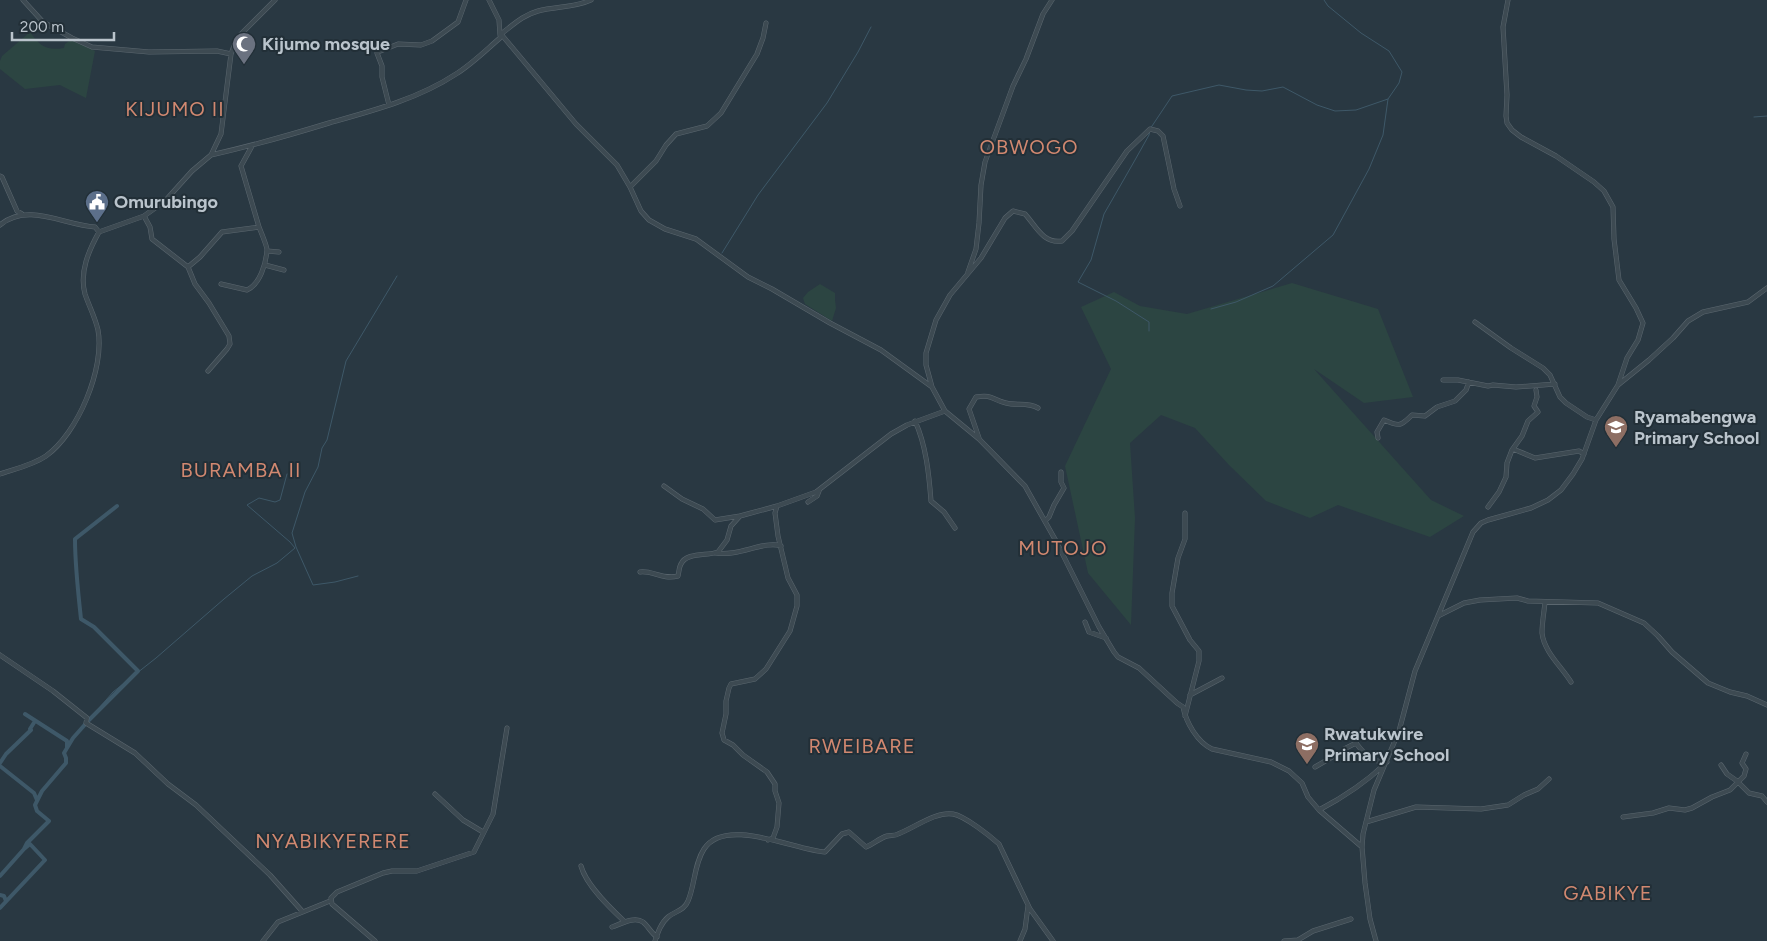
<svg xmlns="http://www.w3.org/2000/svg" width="1767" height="941" font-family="Figtree,sans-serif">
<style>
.green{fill:#2c4542}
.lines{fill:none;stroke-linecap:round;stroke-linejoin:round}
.stream{stroke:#3e5868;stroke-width:1}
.canal{stroke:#3e5868;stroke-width:4}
.minor-casing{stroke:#5b676f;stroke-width:5}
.minor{stroke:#3d4a52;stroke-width:4}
.labels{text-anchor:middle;stroke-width:4;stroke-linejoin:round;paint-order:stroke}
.poi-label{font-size:18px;font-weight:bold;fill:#bac4cc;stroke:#222f37;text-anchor:start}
.quarter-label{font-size:20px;letter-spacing:1px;fill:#d18870;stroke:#222f37}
</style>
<rect width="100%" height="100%" fill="#293842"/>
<path class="green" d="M30,32C40,46 46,51 64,48L65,44L72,39L95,51L86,98L60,85L25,89L0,69V61L2,56Z
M1292,283L1378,309L1413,397L1364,403L1314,369L1431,500L1464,516L1430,537L1338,505L1310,518L1266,501L1229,465L1195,428L1161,415L1130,443L1135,518L1131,625L1088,573L1065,466L1111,369L1081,307L1114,292L1140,306L1187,314Z
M820,284L835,293V300L836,308L832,321L805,304L803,298L808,292Z"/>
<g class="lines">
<path class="stream" d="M1754,117L1767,116
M722,253L758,195L827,103L858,52L871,27
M1211,309L1236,302L1273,286L1333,235L1369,169L1383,135L1388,99L1399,83L1402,72L1389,51L1361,33L1328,6L1324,0
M1149,331V322L1116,301L1078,282L1091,260L1104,214L1135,160L1149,135L1150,129L1172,96L1219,85L1246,90L1262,91L1283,87L1317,105L1335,111L1356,110L1388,99
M358,576L335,582L313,585L296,547L292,533L305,492L318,467L322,448L327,440L346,361L397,276
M93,715L113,692L156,658L224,599L252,576L277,563L295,548L290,542L247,505L259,498L275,502L280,500L287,474"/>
<path class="canal" d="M25,714L67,741V748
M0,763L6,754L31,730L30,729L35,721
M0,766L34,793L37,800
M0,876L24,849
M0,895L4,896L6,901
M0,908L45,860L30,844L24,849L27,843L49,821L37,811L35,805L42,791L66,763V758L64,753L73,738L89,720L138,671L94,627L81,619C78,592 75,565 75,539L117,506"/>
<g class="minor-casing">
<path id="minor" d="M23,0L43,22L72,38L92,47L149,52L217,51L231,54
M489,0L499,20L500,35
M1508,0L1503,27L1507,95L1506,116L1507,123L1512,130L1521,137L1556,156L1594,182L1604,191L1613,207L1614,239L1619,280L1636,308L1643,323L1638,340L1627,358L1618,385
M501,34L576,124L617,165L630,187L641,211L649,220L665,229L696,239L748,277L772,289L830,323L881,350L932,387L945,411L979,439L1025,486L1056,541L1099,627L1114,652L1118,657L1139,668L1177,703L1183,707C1186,722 1197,742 1212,749L1271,762L1289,771L1302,783L1308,797L1319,810L1362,847
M389,105L382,77V66L377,53L378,52L398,44L421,45L432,41L458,22L466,0
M252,146L241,166L259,227
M211,155C251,146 290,135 329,123C372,111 418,99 456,74C472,64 486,50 500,38L501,34C513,25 523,15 538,11C556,6 574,8 591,0
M0,176L2,177L17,211L22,214
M630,187L656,161L666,145L676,134L707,126L721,113L757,54L763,38L766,23
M144,216L150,227L152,239L188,267L195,284L209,303L229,336L230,344L227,349L208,371
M0,225C28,202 64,225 95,227L99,232
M267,251L279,252
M265,265L284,270
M188,267L200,257L222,232L259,227C261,232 267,246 267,250C266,264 260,284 247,290L221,284
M968,272L976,249L979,223L981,185L985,162L1013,86L1026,59L1043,14L1052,0
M1475,322L1511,348L1543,368L1550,375L1560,397L1566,403L1587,417L1596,420
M1443,380H1458L1488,386L1493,385L1516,387L1555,384
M932,387L926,365V353L936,320L950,295L981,258L1005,218L1013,211L1025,214C1036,226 1043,244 1062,241L1072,231L1127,151L1150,129L1158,131L1163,136L1174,189L1180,206
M915,421C926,445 929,474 931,501L944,512L955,528
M979,438L969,409L976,397C993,394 992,400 1006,403C1017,406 1028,402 1038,408
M1378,438L1377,432L1384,420C1400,427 1401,426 1412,415L1425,416L1437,407L1455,401L1466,390L1469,382
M1513,449L1535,458L1579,451L1584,454
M0,474C15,469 33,465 46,456C78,433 105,368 98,330C95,317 89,306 85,294C79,272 89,250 99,232L144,216L165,201L192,171L211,155L221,134L231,54L237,38L275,0
M664,486L682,499L703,509L715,520L740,516
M808,502L817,496L819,491
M1488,507L1499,492L1506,477L1507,463L1512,450L1522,436L1528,421L1538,412L1534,406L1537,397L1536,390
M1045,521L1049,517L1054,505L1064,488L1061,482V472
M716,553C738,557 765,540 781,546
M640,572C652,570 662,580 678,576C679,572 679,567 681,564C686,552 708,556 718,552L727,540L731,526L740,516L777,506
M1545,602C1544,613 1542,622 1542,633C1544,652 1562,667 1571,682
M1438,616L1464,603L1480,600L1517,598L1528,601L1598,603L1644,623L1658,636L1672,652L1708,683L1730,692L1747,696L1767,705
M1085,622L1089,632L1106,638
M0,655L53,691L87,718L86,723L135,753L168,784L196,805L270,875L302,911
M1190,695L1222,678
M1185,716L1199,661V651L1190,640L1172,606V593L1178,558L1185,539V513
M1721,765L1727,774L1737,781L1749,793L1762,796L1767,802
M1315,767L1334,756L1343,753L1344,749L1356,743C1364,754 1373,763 1387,762
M435,794L463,820L483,832
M1319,810C1342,798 1366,782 1385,764
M1623,817L1653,813L1669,808L1685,810L1692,808L1712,797L1730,790L1744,776L1746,769L1742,763L1746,754
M1366,822L1416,807L1481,809L1508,805L1524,795L1538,789L1549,779
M768,840L773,838L777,827L779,803L775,791V784L767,772L743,755L733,745L724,740L722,733L726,714V701L729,688L731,684L755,679L766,669L790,631L797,606V595L788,578L778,536L775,513L777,506L816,492L891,434L907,425L945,411
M581,866C586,885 610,908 625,922
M612,927C621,924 634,916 643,922C648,926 651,933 657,937
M263,941L278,922L330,901
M375,941L332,904L331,898L337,892L383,873L392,871H417L474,852L493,814L507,728
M655,941C658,932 661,923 668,917C675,911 684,911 688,901C695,885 694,864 704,849C725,816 795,850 825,852L842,834L849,832L866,847C873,844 880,838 887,836C891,835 895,836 898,834C914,828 936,811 953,814C965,816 990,836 999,844L1030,909L1053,941
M1020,941L1025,929L1028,906
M1284,941L1298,940L1313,931L1351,919
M1376,941L1370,919L1365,883L1362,847L1363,834L1374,790L1399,731L1415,671L1473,532L1481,523L1488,520L1531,508L1548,500L1561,490L1573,474L1582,459L1596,420L1618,385L1649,360L1673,338L1688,321L1703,312L1748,302L1767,288"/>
</g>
<use href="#minor" class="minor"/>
</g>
<defs>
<g id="mosque-pin" transform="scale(1.25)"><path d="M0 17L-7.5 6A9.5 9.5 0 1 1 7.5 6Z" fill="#6b7280" stroke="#222f37"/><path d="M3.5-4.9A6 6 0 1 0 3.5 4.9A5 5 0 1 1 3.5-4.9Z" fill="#fff"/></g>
<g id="civic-pin" transform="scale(1.25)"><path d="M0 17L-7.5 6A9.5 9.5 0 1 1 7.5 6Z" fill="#5c6f8a" stroke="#222f37"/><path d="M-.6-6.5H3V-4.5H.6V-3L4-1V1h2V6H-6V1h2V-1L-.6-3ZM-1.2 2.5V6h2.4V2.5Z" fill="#fff"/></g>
<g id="school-pin" transform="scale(1.25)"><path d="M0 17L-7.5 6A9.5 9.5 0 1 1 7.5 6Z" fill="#8d6e63" stroke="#222f37"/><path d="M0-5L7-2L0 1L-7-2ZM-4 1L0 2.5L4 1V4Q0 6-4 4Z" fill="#fff"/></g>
</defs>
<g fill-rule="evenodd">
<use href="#mosque-pin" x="244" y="44"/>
<use href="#civic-pin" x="97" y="202"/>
<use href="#school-pin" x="1616" y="427"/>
<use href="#school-pin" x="1307" y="744"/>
</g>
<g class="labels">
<g class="poi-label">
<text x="262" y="50">Kijumo mosque</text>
<text x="114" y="208">Omurubingo</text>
<text x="1634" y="423">Ryamabengwa<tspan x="1634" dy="21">Primary School</tspan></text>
<text x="1324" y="740">Rwatukwire<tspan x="1324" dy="21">Primary School</tspan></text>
</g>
<g class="quarter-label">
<text x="175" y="116">KIJUMO II</text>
<text x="1029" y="154">OBWOGO</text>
<text x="241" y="477">BURAMBA II</text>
<text x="1063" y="555">MUTOJO</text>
<text x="862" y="753">RWEIBARE</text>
<text x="333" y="848">NYABIKYERERE</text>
<text x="1608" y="900">GABIKYE</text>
</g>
</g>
<path d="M12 32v8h102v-8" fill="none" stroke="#bac4cc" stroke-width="2.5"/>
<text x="20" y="32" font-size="15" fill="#bac4cc" stroke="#222f37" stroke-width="4" paint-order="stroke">200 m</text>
</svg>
